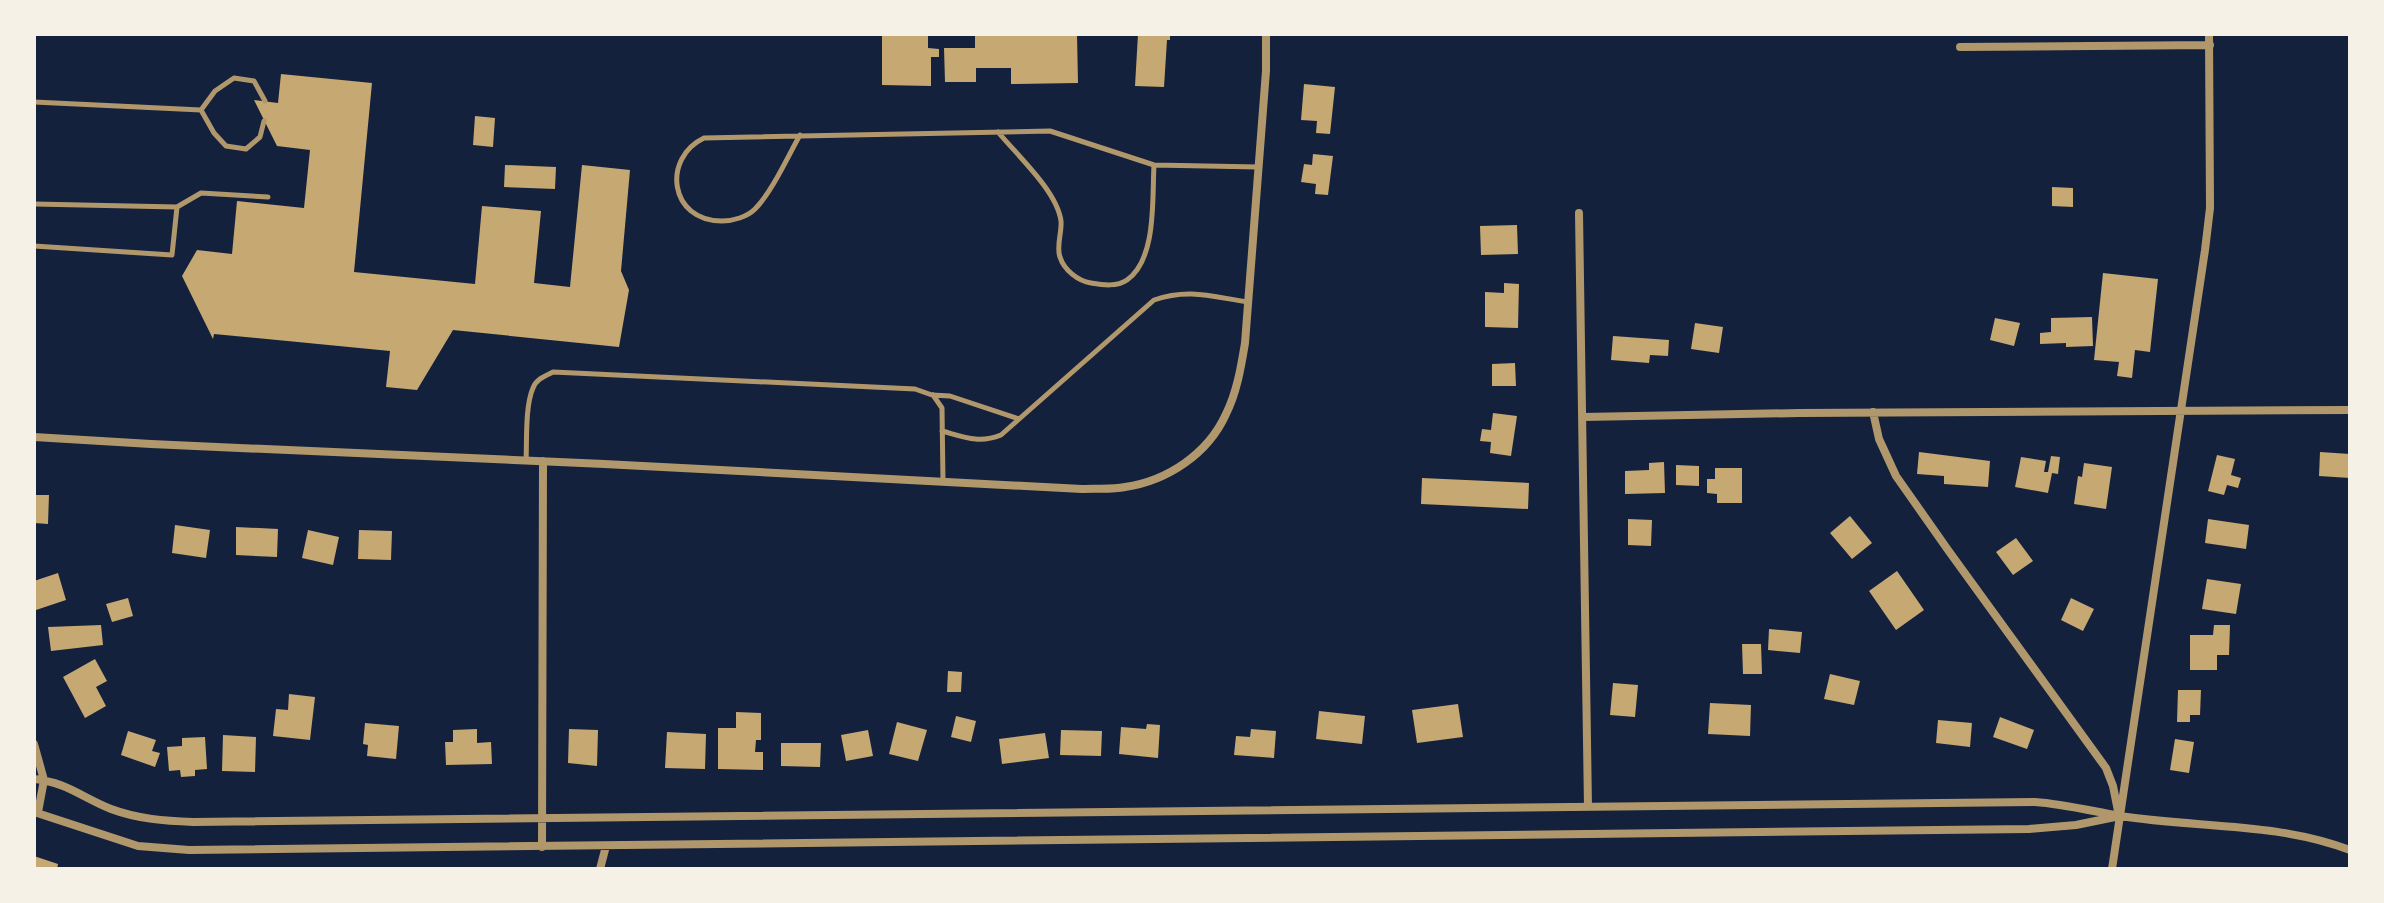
<svg xmlns="http://www.w3.org/2000/svg" width="2384" height="903" font-family="Commissioner,sans-serif">
<style>
.building{fill:#c6a872}
.lines{fill:none;stroke-linecap:round;stroke-linejoin:round}
.service{stroke:#b1986c;stroke-width:5}
.minor{stroke:#b1986c;stroke-width:8}
</style>
<rect width="100%" height="100%" fill="#14213d"/>
<path class="building" d="M882,34H928V48L939,49V57H931V86L882,85Z
M975,34H1077L1078,83L1011,84V68H976V82H945L944,48H975Z
M1138,34H1170V40H1167L1164,87L1135,86Z
M281,74L372,83L354,272L475,284L482,206L541,211L534,283L570,287L582,165L630,170L621,271L629,290L619,347L453,330L417,390L386,387L390,351L214,334L213,339L182,276L197,250L232,254L237,201L304,208L310,150L277,146L254,100L278,103Z
M1304,84L1335,87L1330,134L1316,133L1317,121L1301,120Z
M475,116L495,118L493,147L473,145Z
M1313,154L1333,156L1328,195L1315,194L1316,184L1301,182L1304,164L1312,165Z
M505,165L556,167L555,189L504,187Z
M2052,187L2073,188V207L2052,206Z
M1517,225L1518,254L1481,255L1480,226Z
M2103,273L2158,279L2150,352L2135,350L2132,378L2117,376L2119,362L2094,360Z
M1504,283L1519,284L1518,328L1485,327V292L1504,293Z
M2092,317L2093,346L2066,347V343L2040,344V333L2051,332V318Z
M1995,318L2020,323L2014,346L1990,340Z
M1695,323L1723,327L1719,353L1691,349Z
M1613,336L1669,340L1668,356L1650,355L1649,363L1611,360Z
M1515,363L1516,386H1492V364Z
M1493,413L1517,416L1511,456L1490,453L1491,442L1480,441L1482,429L1491,430Z
M1919,452L1990,461L1988,487L1944,484V476L1917,474Z
M2320,452L2350,454V478L2319,476Z
M2217,455L2235,459L2231,475L2241,478L2238,488L2227,485L2224,495L2208,491Z
M2051,456L2060,457L2058,474L2052,473L2048,493L2015,487L2021,457L2046,461L2044,472H2048Z
M1664,462L1665,493L1625,494V471L1649,470V463Z
M2084,463L2112,467L2106,509L2074,504L2078,476L2082,477Z
M1676,465L1699,466V486L1676,485Z
M1715,468H1742V503H1717V494L1707,493V479H1715Z
M1422,478L1529,483L1528,509L1421,504Z
M34,495H49L48,524L34,523Z
M1850,516L1872,543L1852,559L1830,533Z
M1628,519L1652,520L1651,546L1628,545Z
M2208,519L2249,525L2246,549L2205,543Z
M175,525L210,530L206,558L172,553Z
M236,527L278,529L277,557L236,555Z
M308,530L339,537L333,565L302,558Z
M359,530L392,531L391,560L358,559Z
M2016,538L2033,561L2013,575L1996,552Z
M1897,571L1924,610L1896,630L1869,591Z
M58,573L66,600L36,610L34,581Z
M2207,579L2241,584L2236,614L2202,609Z
M128,598L133,616L112,622L106,604Z
M2071,598L2094,609L2083,631L2061,620Z
M101,625L103,645L51,651L48,627Z
M2214,625H2230L2229,655H2217V670H2190V635H2213Z
M1769,629L1802,632L1800,653L1768,650Z
M1742,644H1761L1762,674H1743Z
M95,659L107,681L96,687L106,706L85,718L63,677Z
M948,671L962,672L961,692H947Z
M1830,674L1860,681L1854,705L1824,699Z
M1613,683L1638,685L1635,717L1610,715Z
M2178,690H2201L2200,715H2190V722H2177Z
M289,694L315,697L310,740L273,736L276,709L288,710Z
M1710,703L1751,705L1750,736L1708,734Z
M1458,704L1463,737L1417,743L1412,710Z
M1319,711L1365,716L1362,744L1316,739Z
M736,712L761,713V740H756L755,752H763V770L718,769V728H736Z
M956,716L976,721L971,742L951,737Z
M2000,717L2034,730L2027,749L1993,737Z
M1938,720L1972,723L1970,747L1936,743Z
M897,722L927,730L918,761L889,754Z
M365,723L399,726L396,759L367,756L368,745L363,744Z
M1147,724L1160,725L1158,758L1119,754L1121,727L1146,729Z
M477,729V743L491,742L492,764L446,765L445,742H453V730Z
M569,729L598,730L597,766L568,763Z
M1251,729L1276,731L1274,758L1234,755L1236,736L1250,737Z
M868,730L873,756L846,761L841,735Z
M1061,730L1102,731L1101,756L1060,755Z
M128,731L156,740L152,751L160,753L155,767L121,755Z
M667,732L706,734L705,769L665,768Z
M1045,733L1049,758L1002,764L999,739Z
M223,735L256,737L255,772L222,771Z
M205,737L207,769L195,770V776L181,777L180,770L169,771L167,747L182,746V738Z
M2175,739L2194,742L2189,773L2170,770Z
M781,743H821L820,767L781,766Z
M34,856L58,864L57,869H34Z"/>
<g class="lines">
<path class="service" d="M34,102L201,110L214,133L226,146L246,149L260,137L264,121
M201,110L215,91L234,78L254,81L265,101
M998,132C1017,155 1057,191 1061,221C1062,232 1056,247 1060,257C1064,270 1078,281 1091,283C1103,285 1117,287 1127,280C1157,259 1152,198 1154,165
M800,135C788,156 772,192 755,209C747,217 733,221 722,221C669,221 662,158 704,138L1050,131L1154,165L1258,167
M34,204L177,207L172,255L34,246
M177,207L201,193L268,197
M933,395L942,408L943,482
M942,431C964,437 979,444 1001,435L1154,300C1189,288 1213,297 1248,302
M526,461C527,441 525,406 533,388C536,379 545,376 553,372L915,389L932,395L950,396L1019,419"/>
<path class="minor" d="M1960,47L2210,45
M1579,213L1588,807
M1873,412L1879,439L1896,476L1948,550L2106,768L2113,786L2118,811
M1583,417L1799,413L2350,410
M34,437L151,444L604,464L1082,489C1096,488 1111,490 1125,487C1167,481 1208,454 1226,414C1237,392 1241,367 1245,343L1266,71V34
M34,744L44,780L38,812
M34,779C66,782 83,798 111,809C138,819 165,821 193,822L2035,802C2064,804 2091,811 2120,816C2197,828 2276,822 2350,850
M34,812L138,846L189,850L2029,829L2076,825L2115,817
M542,847L543,461
M600,869L606,846
M2112,869L2205,250L2210,208L2209,34"/>
</g>
<rect width="2384" height="903" fill="none" stroke="#f6f1e7" stroke-width="72"/>
</svg>
